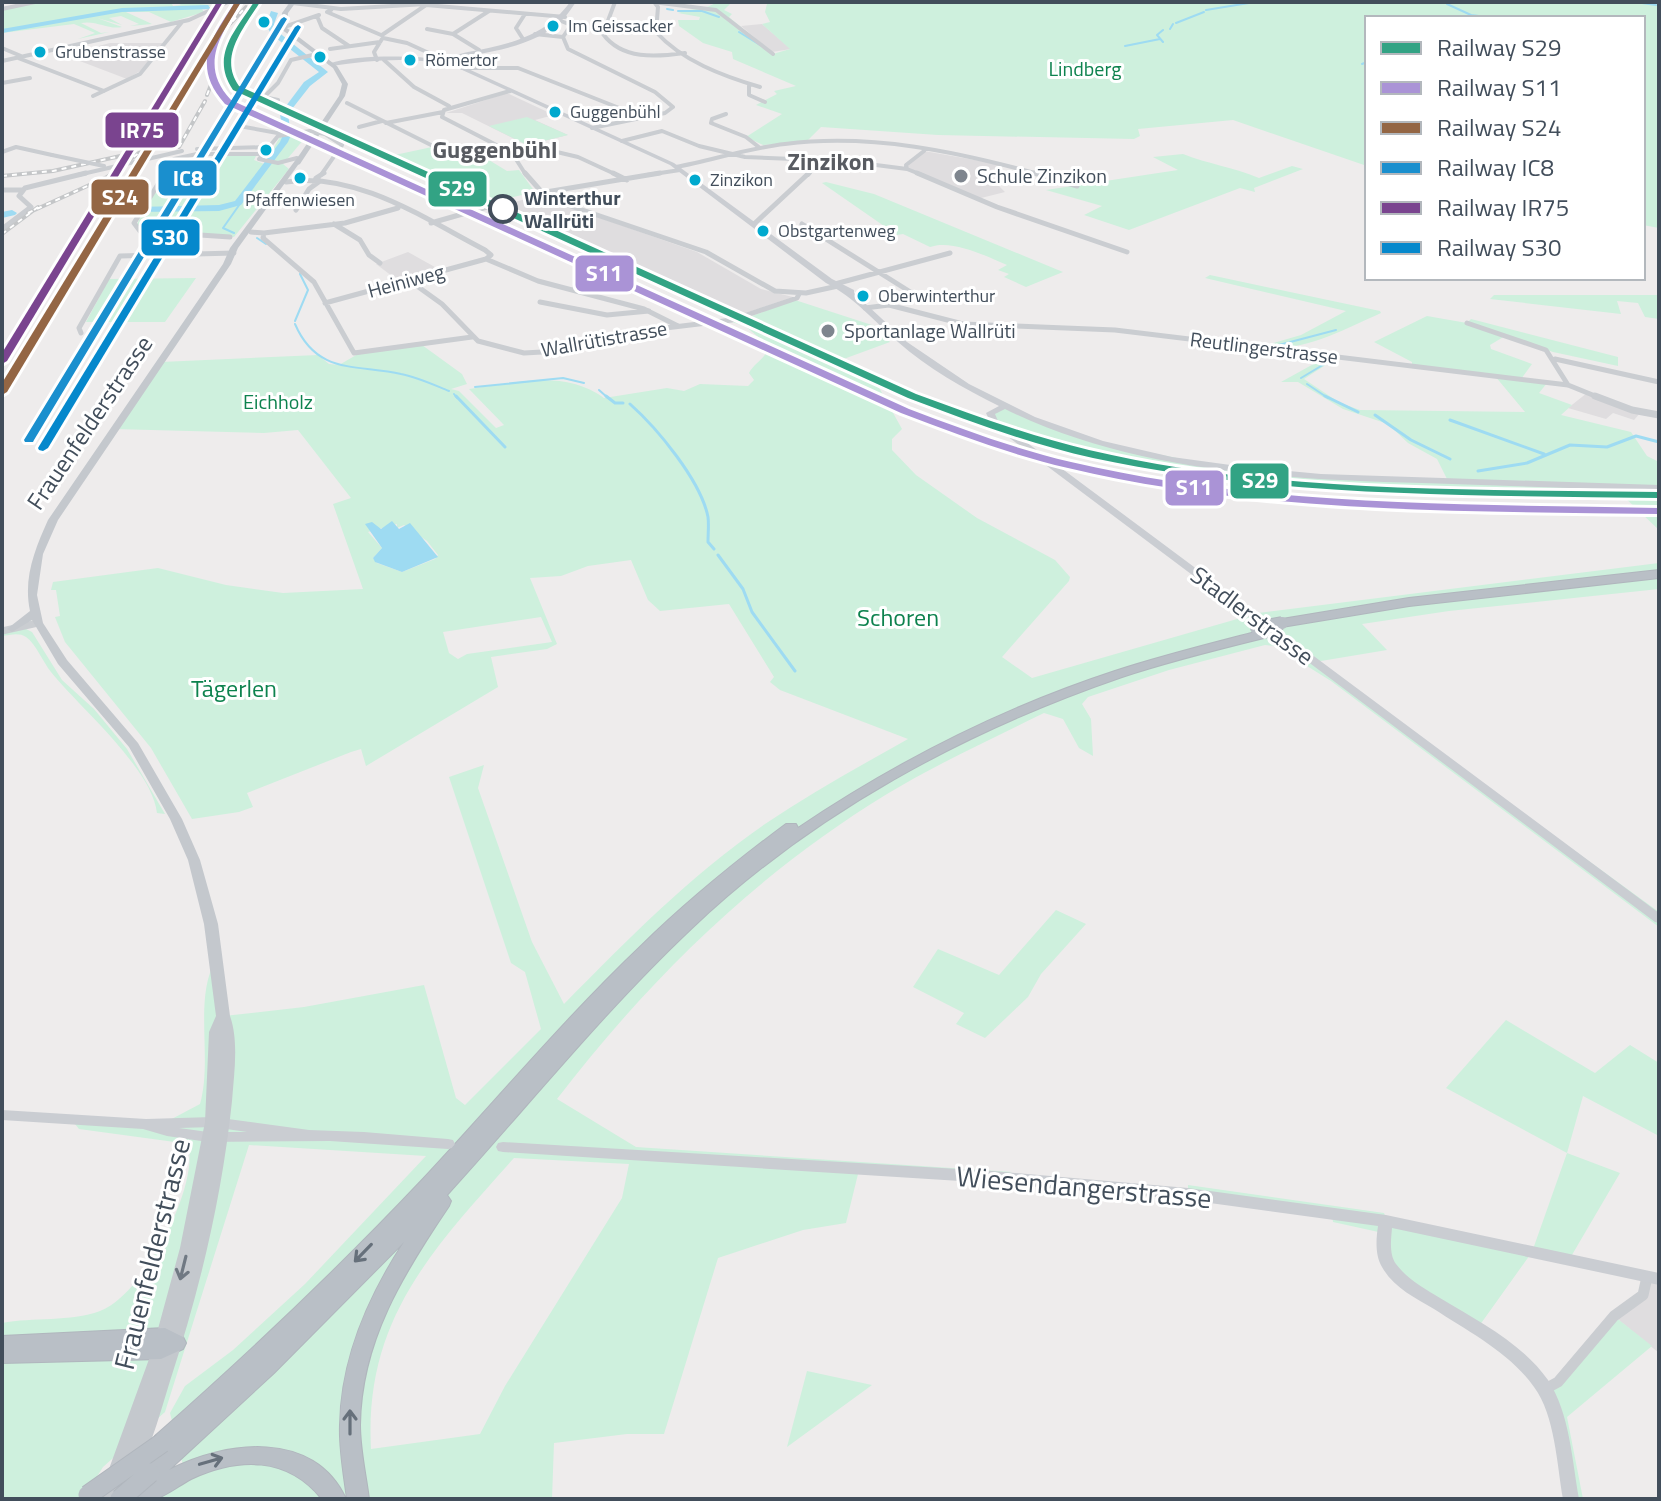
<svg xmlns="http://www.w3.org/2000/svg" width="1661" height="1501" font-family="'Titillium Web',sans-serif">
<style>
.education{fill:#dfdddf}
.green{fill:#cef0dd;fill-rule:evenodd}
.water{fill:#9edbf2}
.lines{fill:none;stroke-linecap:round;stroke-linejoin:round}
.stream-far1{stroke:#9edbf2;stroke-width:2}
.stream{stroke:#9edbf2;stroke-width:3}
.river{fill:#9edbf2;fill-rule:evenodd}
.highway-casing{stroke:#b0b6bd;stroke-width:2}
.street-far3{stroke:#cacdd1;stroke-width:4}
.street-far2{stroke:#cacdd1;stroke-width:5}
.street-far1{stroke:#cacdd1;stroke-width:7}
.street{stroke:#cacdd1;stroke-width:11}
.secondary{fill:#cacdd2;fill-rule:evenodd}
.primary{fill:#c4c8cd;fill-rule:evenodd}
.highway{fill:#b9bfc6;fill-rule:evenodd}
.rail-casing{stroke:#c4c6c8;stroke-width:4}
.rail{stroke:#fff;stroke-width:2;stroke-dasharray:5;stroke-linecap:butt}
.highway-bridge-far1-casing{stroke:#b0b6bd;stroke-width:14;stroke-linecap:butt}
.highway-bridge-casing{stroke:#b0b6bd;stroke-width:21;stroke-linecap:butt}
.street-bridge{stroke:#cacdd1;stroke-width:4}
.highway-bridge-far1{stroke:#b9bfc6;stroke-width:12}
.highway-bridge{stroke:#b9bfc6;stroke-width:19}
.rail-1-casing{stroke:#fff;stroke-width:6}
.rail-2-casing{stroke:#fff;stroke-width:6}
.rail-3-casing{stroke:#fff;stroke-width:6}
.rail-4-casing{stroke:#fff;stroke-width:6}
.rail-5-casing{stroke:#fff;stroke-width:6}
.rail-6-casing{stroke:#fff;stroke-width:6}
.rail-1{fill:#32a384;fill-rule:evenodd}
.rail-2{fill:#aa93d6;fill-rule:evenodd}
.rail-3{fill:#946644;fill-rule:evenodd}
.rail-4{fill:#1a8fce;fill-rule:evenodd}
.rail-5{fill:#7a448f;fill-rule:evenodd}
.rail-6{fill:#0588cc;fill-rule:evenodd}
.oneway{stroke:#66707b}
.oneway2{stroke:#707983}
.bus-dot{fill:#00a9ce;stroke:#fff;stroke-width:3}
.poi-dot{fill:#7e858e;stroke:#fff;stroke-width:3}
.stop-dot{fill:#fff;stroke:#424e5b;stroke-width:4}
.labels{text-anchor:middle;stroke-width:6;stroke-linejoin:round;paint-order:stroke}
.far-bus-label{font-size:18px;fill:#424e5b;stroke:#fff;text-anchor:start}
.far-park-label{font-size:20px;fill:#0d824e;stroke:#fff}
.far-poi-label{font-size:20px;fill:#424e5b;stroke:#fff;text-anchor:start}
.far-stop-label{font-size:20px;font-weight:bold;fill:#424e5b;stroke:#fff;text-anchor:start}
.far-street-label{font-size:20px;fill:#424e5b;stroke:#fff}
.far-quarter-label{font-size:24px;font-weight:bold;fill:#585b61;stroke:#fff}
.street-label{font-size:24px;fill:#424e5b;stroke:#fff}
.park-label{font-size:24px;fill:#0d824e;stroke:#fff}
.near-street-label{font-size:28px;fill:#424e5b;stroke:#fff}
.line-badge{stroke:#fff;stroke-width:3}
.badge-label{font-size:22px;text-anchor:middle;font-weight:bold;fill:#fff}
</style>
<rect width="100%" height="100%" fill="#eeecec"/>
<path class="education" d="M762,24L791,49L772,52L741,26Z
M110,43H164L140,71L127,79L64,55Z
M507,93L554,115L535,120L568,135L527,145L462,113H446Z
M924,151L1003,165L986,172L1017,181L999,186L1005,192L977,199L911,172L906,165Z
M538,196L697,252L761,289L793,297L740,315L502,205Z
M408,252L442,271L400,282L376,264Z
M1587,393L1641,412L1634,420L1613,413L1606,419L1568,408Z
M1647,1277L1659,1279V1353L1614,1316L1643,1295Z"/>
<path class="green" d="M39,2H171L173,6L181,5L176,2H180L211,5L202,9L204,12L171,22L149,12H126L152,24L130,26L139,24L121,16L109,18L122,25L97,18L122,27C108,30 97,20 81,23L101,33L109,32L78,39L95,33L74,24L2,33V10Z
M717,2H1659V228L1643,225V18H1367V166L1233,120L1138,129L1140,136L1134,139L938,135L821,127L806,142L763,145L746,137L782,114L756,105L777,94L774,91L796,86L733,59L732,52L703,43L679,26L678,20H699L700,17L678,13C691,8 706,10 717,2ZM731,3L767,4L765,12L770,22L762,24L790,49L773,54L729,17L732,14L724,10Z
M527,117L568,135L527,145L489,126Z
M310,132L283,164L289,169L234,237L142,230L137,224L165,173H207L221,154H257L254,160L264,164L280,137Z
M432,147L456,157H484L507,171L519,170L535,192L491,202L390,156Z
M1183,154C1208,164 1233,167 1259,178L1292,166L1303,169L1254,188L1255,192L1240,188L1129,230L1084,215L1102,206L1046,190L1178,170L1153,157Z
M826,182L874,194L1063,272L1026,287L1004,277L1009,274L998,270L1007,265C986,256 952,239 930,247L903,234L897,235L822,183Z
M1210,275L1380,311L1381,313C1343,330 1302,353 1260,347L1301,335L1346,311L1205,278Z
M196,278L165,322H86L109,279Z
M1494,295H1659V319L1645,317L1638,303L1617,301L1621,314L1490,299Z
M795,300L875,326L890,342L841,360L746,318Z
M1427,316L1467,323L1471,319L1618,357V366L1553,352L1505,336L1490,345L1491,349L1532,364L1521,379L1547,383L1539,393L1572,405L1561,415L1631,432L1647,456L1659,462V530L1621,494L1320,484L1210,475L1048,444L1008,433L990,413L1005,406L1092,441L1252,473L1448,481L1437,459L1408,443L1388,424L1343,409L1298,382H1281L1328,356L1338,357L1304,379L1340,403L1360,410L1525,412L1495,376L1412,366V362L1374,342Z
M737,319L877,384L902,429L892,439V450L916,475L977,518L1055,560L1070,577L1069,581L1002,657L1032,678L1258,613L1659,563V589L1449,611L1362,624L1387,650L1315,662L1659,912V927L1331,681L1275,646L1265,645L1169,670L1088,697L1082,704L1091,719L1093,756L1079,748L1063,719L1044,713C991,739 937,764 887,794C756,874 650,978 557,1099L636,1147L1012,1172L992,1177L859,1170L846,1223L803,1230L718,1258L664,1434H627L554,1443L552,1499H138L183,1465L170,1413L185,1386L233,1350L305,1284L426,1156L249,1145L165,1412L103,1467L83,1499H2V1323C33,1317 70,1322 100,1311C142,1296 196,1192 189,1149L182,1143L79,1129L75,1124L166,1122L200,1104C213,1059 193,998 216,960L224,1016L304,1007L424,985L456,1098L465,1105L541,1029L525,972L511,963L449,777L484,765L478,788L532,942L564,1004C627,940 691,875 765,824C811,793 860,766 908,739L780,690L770,682L774,677L729,604L660,611L648,600L631,560L588,566L561,576L530,578L557,644L547,649L491,657L498,687L366,766L361,749L351,752L247,793L253,807L239,812L192,819L151,748L65,642L55,617L60,616L56,590H51L53,582L158,568L226,585L283,593L363,589L333,504L351,498L298,430L264,433L113,429L161,362L318,355L329,364L339,365L358,354L422,345L462,374L467,384L451,389L459,391L496,428L504,425L469,389C516,383 564,369 604,398L667,388L684,391L700,384L748,386L754,380L749,373C755,362 766,359 769,346L745,326L729,321ZM397,524V528L404,525L427,541L438,555L435,559L402,572L377,563L373,558L382,548L368,532ZM541,617L552,642L467,654L458,659L449,653L443,632ZM514,1158L629,1164L622,1198L505,1386L480,1434L371,1449C364,1319 433,1249 514,1158Z
M22,627L32,632L62,680L94,709L127,749L165,814L157,813C152,768 79,707 51,672C43,662 36,644 26,637C19,632 10,635 2,636V631Z
M1056,910L1086,924L1041,974L1028,997L985,1038L956,1024L964,1013L913,987L938,949L999,975Z
M1506,1020L1595,1073L1630,1045L1659,1063V1136L1583,1096L1567,1153L1620,1173L1569,1260L1532,1252L1477,1329L1388,1263L1383,1233L1333,1222L1332,1214L1188,1194V1185L1384,1213L1387,1221L1532,1252L1567,1153L1446,1088Z
M1614,1316L1652,1346L1567,1417L1583,1499H1571L1545,1389Z
M807,1371L872,1385L787,1447Z"/>
<path class="water" d="M392,521L399,529L410,523L438,557L402,572L375,562L373,558L382,548L365,524L372,522L381,529Z"/>
<g class="lines">
<path class="stream-far1" d="M1635,2L1656,5
M1447,4L1471,15L1470,18
M667,9L673,10
M1206,10L1255,2
M678,11H702L719,17
M1471,15L1494,18
M1176,23L1204,12
M1170,29L1173,24
M1163,30L1157,35L1163,42
M739,32L760,45
M1125,46L1160,39
M1362,64L1367,62
M464,187H467
M464,187H467
M464,187L468,188
M464,187L466,185
M467,187L472,188
M468,188H472
M468,188H472
M472,188H477L473,187
M234,233L223,228L242,201
M257,238L266,244
M295,321L308,290L300,274
M295,324C317,375 356,364 401,374C417,377 434,385 449,391
M1275,346L1336,330
M1301,378L1331,360
M1307,384L1328,398
M475,387L563,378L584,383
M599,390L608,398
M454,394L457,398"/>
<path class="stream" d="M456,396L505,447
M606,396L615,403H623
M1325,396L1358,412
M630,404C657,428 701,481 708,517C709,524 708,534 708,542L714,549
M1375,415L1411,440L1450,459
M1450,420L1544,454
M1478,471L1527,463L1570,445L1607,447L1636,436L1659,442
M718,555L743,589L752,612L795,671"/>
<path class="river" d="M208,5L211,9L122,12L2,33V29L122,8Z
M271,11L278,13L274,24L277,31L328,72L310,86L288,114L291,135L288,142L241,205L219,211L135,212V208L138,207L219,205L235,201L280,142L283,135L280,114L304,82L319,72L271,34L266,24Z
M12,210L17,213L15,215L2,218V212Z"/>
<g class="highway-casing">
<path id="highway" d="M1659,570V578L1409,606L1282,627L1276,623L1282,619L1409,598Z
M1263,630L1268,631L1269,634L1268,637C1219,649 1170,661 1122,677C965,731 813,813 692,928C604,1011 528,1106 447,1195L451,1201L449,1206C403,1274 361,1341 360,1425C360,1450 366,1475 369,1499H347C344,1475 339,1450 340,1425C341,1358 368,1297 404,1242L274,1373L169,1470C225,1441 314,1429 346,1499H322C287,1456 239,1457 191,1479C180,1485 170,1493 158,1498C150,1501 137,1499 127,1499L130,1492L147,1481L142,1480L139,1473L142,1466L159,1451L155,1450L152,1443L155,1436C247,1355 337,1270 422,1180C495,1102 564,1019 642,945C687,901 735,862 786,824H796L798,828C896,762 1002,708 1115,671C1164,655 1213,643 1263,630Z
M165,1328L183,1337L186,1343L183,1349L161,1359L2,1363V1336Z"/>
</g>
<path class="street-far3" d="M285,2L341,9L426,4
M364,2H368
M615,2L603,34C622,60 656,57 685,53
M653,2L716,10L773,54
M654,2L658,7L656,32C682,61 723,76 760,87
M426,5L565,17
M2,9L35,2
M331,10L327,12L381,35
M317,16L322,28L349,46
M561,21L571,25L563,37
M287,26L319,15
M427,29L453,34
M535,34L563,37
M382,35L426,5
M563,37L568,49L655,92L673,107L665,113L592,128
M383,38L407,43L442,59
M523,39L516,28L525,14
M2,48L21,56
M330,49L380,42
M479,50L453,34L489,11
M18,58L104,91
M377,60L374,52L382,39
M384,60L414,87L449,106
M2,61L189,20L228,2
M462,68H518L642,117
M2,83L30,78
M749,84V95L765,102
M510,91L444,110L442,117L512,153L526,175
M93,96L140,74L182,22
M278,100L264,97L278,83L291,60L317,54
M347,103L447,153L477,157L540,148L578,157L617,175
M247,114L239,126L283,134
M726,114L712,119L711,123L746,137L760,148
M386,123L443,112
M359,127L382,121
M622,141L662,131L699,146L745,157L845,161L907,169L922,175
M197,149L268,147
M2,152L16,147L52,155
M297,158L278,163L259,159L278,136L310,131
M396,165L419,175
M676,167C713,160 748,148 785,144C872,133 958,152 1042,175
M907,169L906,165L924,151
M78,175L117,166
M164,175L174,159L197,154H262
M321,175L342,145L325,134
M647,175L680,170
M808,175L821,159"/>
<path class="street-far2" d="M165,173L134,223L140,231L230,237
M414,173L533,227
M525,173L547,198L706,252L775,291L806,293L838,286
M613,173L627,180
M917,173L997,207L1127,252
M1034,173L1077,186
M316,178L324,173
M286,182C356,171 425,219 485,250L491,255L486,259
M2,190H22
M540,193L660,173
M296,210L309,189L320,181
M431,223L487,207
M334,224L360,240L369,255L380,263
M754,224L809,173
M802,224L912,293L889,305
M2,229L31,207L19,196L25,188L86,173
M251,232L264,233L263,238L314,282L354,353L472,337
M264,233L345,223L398,208
M486,259L538,281L644,309L678,326
M410,281L442,304L478,341L524,353L560,351L657,329L732,320L797,298L799,294
M835,284L950,253
M540,302L607,315L649,311
M325,303L486,259
M865,308L889,305L963,324L1115,330L1568,385L1600,398
M1467,323L1546,350L1568,385
M81,333L79,328L120,256L234,253
M1555,359L1659,382"/>
<path class="street-far1" d="M1595,396L1632,410L1659,415
M2,631L38,623"/>
<path class="street" d="M1545,1389L1558,1382L1614,1316L1643,1295L1647,1277"/>
<path class="secondary" d="M570,2H576C572,7 569,13 564,18C535,49 483,52 444,61L464,67L674,163L832,279L854,290V293L907,342L969,384L1035,417L1103,441L1172,457L1245,467L1321,474L1659,485V491C1580,488 1501,486 1422,483C1282,479 1133,472 1005,409L995,414L998,421L1659,913V923L1655,922L991,424L986,413L999,406C965,389 927,368 898,342C875,322 854,297 826,283L670,165L460,69C418,55 374,60 331,66L328,64C349,56 391,56 414,57C422,57 431,59 438,59C448,58 459,54 468,52C509,44 545,37 570,2Z
M2,1110L146,1119L213,1117L309,1130L364,1132L448,1139L453,1140L455,1144L453,1148L448,1149L330,1141L208,1142L167,1136L143,1129L2,1120ZM213,1127L247,1132H208L179,1128Z
M503,1142L992,1171L1188,1188L1386,1215L1659,1273V1285L1392,1228C1391,1240 1389,1254 1396,1264C1407,1279 1425,1289 1440,1298C1478,1321 1522,1343 1548,1380C1570,1414 1572,1460 1579,1499H1563C1557,1465 1555,1415 1534,1387C1509,1352 1469,1332 1434,1309C1415,1298 1393,1287 1382,1267C1375,1255 1376,1240 1378,1226L1188,1200L992,1183L503,1152L498,1151L496,1147L498,1143Z"/>
<path class="primary" d="M290,2H296L288,13L287,28L337,66L348,84L345,96L300,164L298,165L238,248L231,264L58,520L43,554L37,595L43,623L67,660L138,743L182,819L200,860L218,924L230,1016C239,1041 234,1074 232,1101C222,1197 200,1289 170,1381C161,1410 153,1440 140,1468L134,1470L128,1468L116,1499H98L152,1351L180,1248L205,1122L209,1032L216,1016L204,924L188,860L170,819L129,747L58,664L32,620L12,632L7,629L30,611C23,578 35,549 48,520L223,264L230,248L300,154L339,96L342,84L333,68L281,29L282,13Z"/>
<use href="#highway" class="highway"/>
<g class="rail-casing">
<path id="rail" d="M212,43L246,7
M207,95L216,72
M179,147L205,101
M2,176L53,171L134,153
M28,213L107,177L172,128
M2,234L38,207"/>
</g>
<use href="#rail" class="rail"/>
<g class="highway-bridge-far1-casing">
<path id="highway-bridge-far1" d="M1256,628L1282,623"/>
</g>
<g class="highway-bridge-casing">
<path id="highway-bridge" d="M88,1495L162,1443
M120,1499L150,1473"/>
</g>
<path class="street-bridge" d="M310,131L325,134
M52,155L104,166
M117,166L182,151"/>
<use href="#highway-bridge-far1" class="highway-bridge-far1"/>
<use href="#highway-bridge" class="highway-bridge"/>
<g class="rail-1-casing">
<path id="rail-1" d="M254,2H260C244,28 218,57 239,86L916,394C973,415 1030,436 1089,450C1275,494 1469,489 1659,492V498C1469,495 1279,498 1093,458C1030,444 969,421 908,398L233,90C210,56 235,31 254,2Z"/>
</g>
<g class="rail-2-casing">
<path id="rail-2" d="M235,2H241C220,36 199,66 231,100L909,409C962,429 1015,449 1071,462C1263,507 1463,504 1659,508V514C1462,511 1261,514 1068,468C1011,455 956,434 901,413L225,104C191,66 211,39 235,2Z"/>
</g>
<g class="rail-3-casing">
<path id="rail-3" d="M235,2H241L7,392L2,395V383Z"/>
</g>
<g class="rail-4-casing">
<path id="rail-4" d="M284,17L287,19L34,440L33,442H25L24,440L281,19Z"/>
</g>
<g class="rail-5-casing">
<path id="rail-5" d="M217,2H223L7,361L2,364V353Z"/>
</g>
<g class="rail-6-casing">
<path id="rail-6" d="M298,25L301,27L48,448L43,451L39,450L38,448L295,27Z"/>
</g>
<use href="#rail-1" class="rail-1"/>
<use href="#rail-2" class="rail-2"/>
<use href="#rail-3" class="rail-3"/>
<use href="#rail-4" class="rail-4"/>
<use href="#rail-5" class="rail-5"/>
<use href="#rail-6" class="rail-6"/>
</g>
<defs><path id="oneway-shaft" d="M-6 0H5M1.5-3L5.5 0L1.5 3" fill="none" stroke-width="1.6" stroke-linecap="round" stroke-linejoin="round" transform="scale(2)"/></defs>
<g class="oneway">
<use href="#oneway-shaft" transform="translate(363 1253) rotate(134)"/>
<use href="#oneway-shaft" transform="translate(350 1422) rotate(-90)"/>
<use href="#oneway-shaft" transform="translate(211 1461) rotate(-16)"/>
</g>
<use class="oneway2" href="#oneway-shaft" transform="translate(183 1268) rotate(104)"/>
<g class="bus-dot">
<circle cx="264" cy="22" r="7"/>
<circle cx="553" cy="26" r="7"/>
<circle cx="40" cy="52" r="7"/>
<circle cx="320" cy="57" r="7"/>
<circle cx="410" cy="60" r="7"/>
<circle cx="555" cy="112" r="7"/>
<circle cx="266" cy="150" r="7"/>
<circle cx="300" cy="178" r="7"/>
<circle cx="695" cy="180" r="7"/>
<circle cx="763" cy="231" r="7"/>
<circle cx="863" cy="296" r="7"/>
</g>
<g class="poi-dot">
<circle cx="961" cy="176" r="8"/>
<circle cx="828" cy="331" r="8"/>
</g>
<circle class="stop-dot" cx="503" cy="209" r="13"/>
<g class="labels">
<g class="far-bus-label">
<text x="568" y="32">Im Geissacker</text>
<text x="55" y="58">Grubenstrasse</text>
<text x="425" y="66">Römertor</text>
<text x="570" y="118">Guggenbühl</text>
<text x="710" y="186">Zinzikon</text>
<text x="300" y="206" text-anchor="middle">Pfaffenwiesen</text>
<text x="778" y="237">Obstgartenweg</text>
<text x="878" y="302">Oberwinterthur</text>
</g>
<g class="far-park-label">
<text x="1085" y="76">Lindberg</text>
<text x="278" y="409">Eichholz</text>
</g>
<g class="far-poi-label">
<text x="977" y="183">Schule Zinzikon</text>
<text x="844" y="338">Sportanlage Wallrüti</text>
</g>
<g class="far-stop-label">
<text x="524" y="205">Winterthur<tspan x="524" dy="23">Wallrüti</tspan></text>
</g>
<g class="far-street-label">
<text transform="translate(406 281) rotate(-15)" y="7">Heiniweg</text>
<text transform="translate(604 339) rotate(-10)" y="7">Wallrütistrasse</text>
<text transform="translate(1264 348) rotate(7)" y="7">Reutlingerstrasse</text>
</g>
<g class="far-quarter-label">
<text x="495" y="158">Guggenbühl</text>
<text x="831" y="170">Zinzikon</text>
</g>
<g class="street-label">
<text transform="translate(90 423) rotate(-56)" y="8">Frauenfelderstrasse</text>
<text transform="translate(1252 616) rotate(37)" y="8">Stadlerstrasse</text>
</g>
<g class="park-label">
<text x="898" y="626">Schoren</text>
<text x="234" y="697">Tägerlen</text>
</g>
<g class="near-street-label">
<text transform="translate(1084 1187) rotate(5)" y="10">Wiesendangerstrasse</text>
<text transform="translate(152 1254) rotate(-76)" y="10">Frauenfelderstrasse</text>
</g>
</g>
<g class="line-badge">
<rect x="104" y="111" width="76" height="38" rx="8" fill="#7a448f"/>
<rect x="157" y="159" width="61" height="38" rx="8" fill="#1a8fce"/>
<rect x="427" y="170" width="61" height="38" rx="8" fill="#32a384"/>
<rect x="90" y="178" width="60" height="38" rx="8" fill="#946644"/>
<rect x="140" y="218" width="61" height="39" rx="8" fill="#0588cc"/>
<rect x="574" y="254" width="61" height="39" rx="8" fill="#aa93d6"/>
<rect x="1229" y="462" width="61" height="38" rx="8" fill="#32a384"/>
<rect x="1164" y="469" width="61" height="38" rx="8" fill="#aa93d6"/>
</g>
<g class="badge-label">
<text x="142" y="138">IR75</text>
<text x="188" y="186">IC8</text>
<text x="457" y="196">S29</text>
<text x="120" y="205">S24</text>
<text x="170" y="245">S30</text>
<text x="604" y="281">S11</text>
<text x="1260" y="488">S29</text>
<text x="1194" y="495">S11</text>
</g>
<rect width="1661" height="1501" fill="none" stroke="#424e5b" stroke-width="8"/>
<rect x="1365" y="16" width="280" height="264" fill="#ffffff" stroke="#b3b8bd" stroke-width="2"/>
<rect x="1381" y="42" width="40" height="12" fill="#32a384" stroke="#b3b8bd" stroke-width="2"/>
<text x="1437" y="56" font-size="24" fill="#424e5b">Railway S29</text>
<rect x="1381" y="82" width="40" height="12" fill="#aa93d6" stroke="#b3b8bd" stroke-width="2"/>
<text x="1437" y="96" font-size="24" fill="#424e5b">Railway S11</text>
<rect x="1381" y="122" width="40" height="12" fill="#946644" stroke="#b3b8bd" stroke-width="2"/>
<text x="1437" y="136" font-size="24" fill="#424e5b">Railway S24</text>
<rect x="1381" y="162" width="40" height="12" fill="#1a8fce" stroke="#b3b8bd" stroke-width="2"/>
<text x="1437" y="176" font-size="24" fill="#424e5b">Railway IC8</text>
<rect x="1381" y="202" width="40" height="12" fill="#7a448f" stroke="#b3b8bd" stroke-width="2"/>
<text x="1437" y="216" font-size="24" fill="#424e5b">Railway IR75</text>
<rect x="1381" y="242" width="40" height="12" fill="#0588cc" stroke="#b3b8bd" stroke-width="2"/>
<text x="1437" y="256" font-size="24" fill="#424e5b">Railway S30</text>
</svg>
